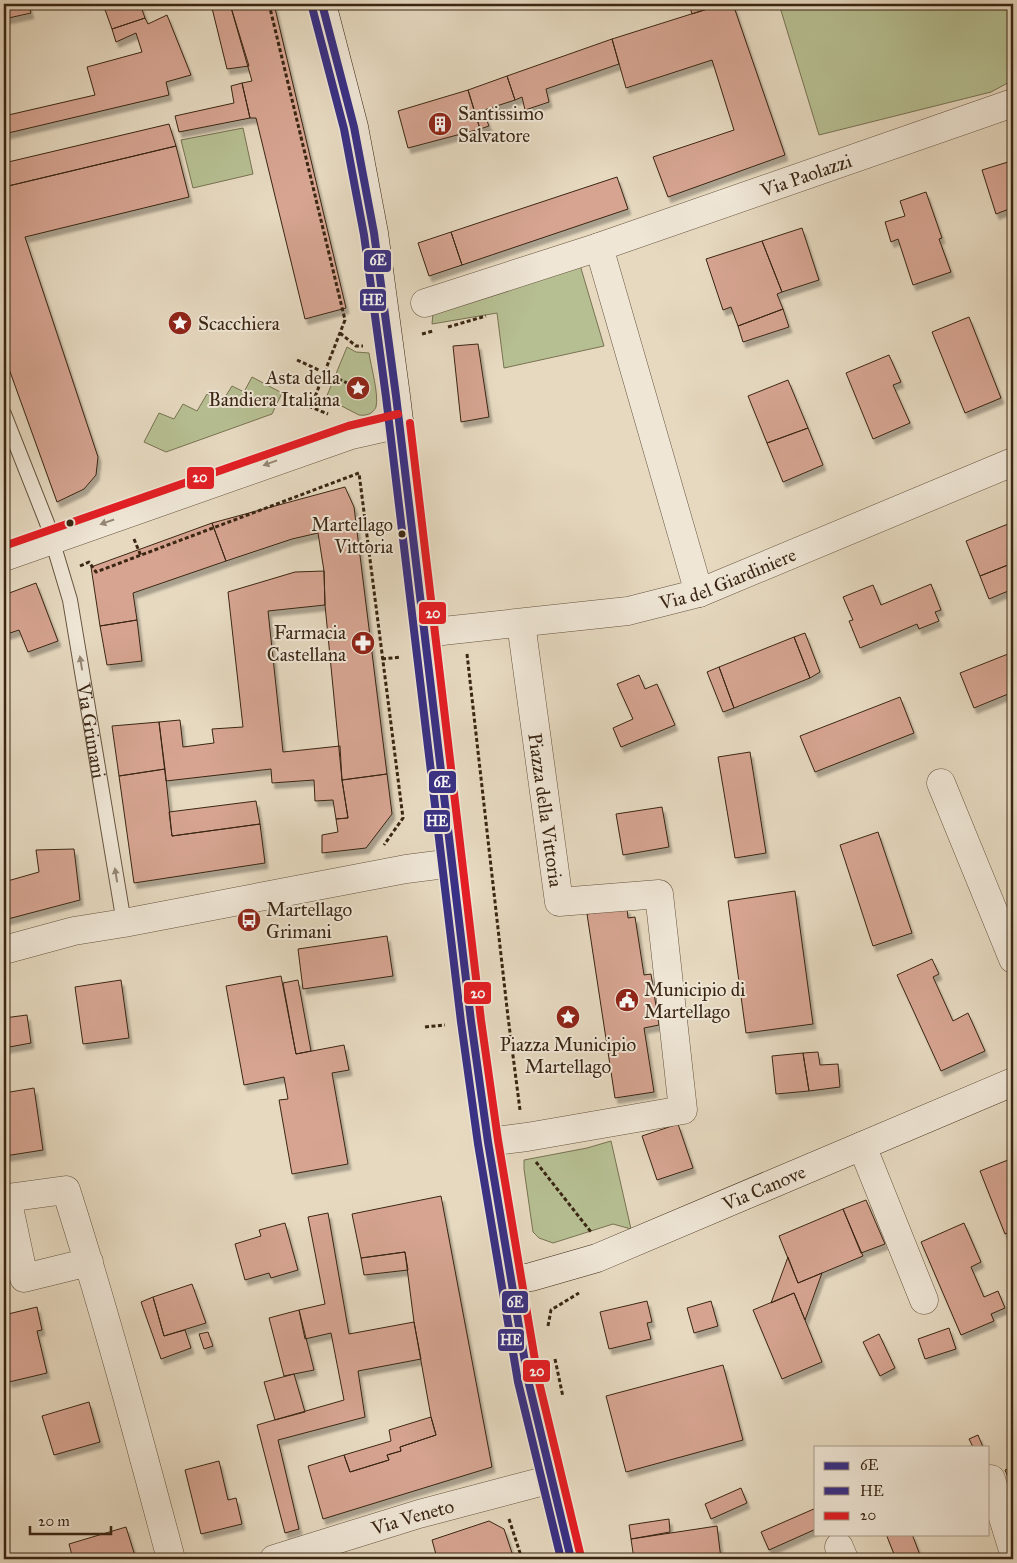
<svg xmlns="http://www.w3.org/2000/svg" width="1017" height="1563" font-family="'IM FELL Great Primer',serif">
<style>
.green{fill:#b6bf92;stroke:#787252}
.building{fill:#d6a491;stroke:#3a2613;filter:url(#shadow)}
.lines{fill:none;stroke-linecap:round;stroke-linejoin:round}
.lane-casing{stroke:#65533e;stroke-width:16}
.street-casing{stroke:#65533e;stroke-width:29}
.secondary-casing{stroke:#3a2613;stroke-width:29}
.path{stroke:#3a2613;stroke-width:3;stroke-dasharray:4 2.5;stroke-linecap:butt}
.lane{stroke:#efe6d6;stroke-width:14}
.street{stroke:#efe6d6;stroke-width:28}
.secondary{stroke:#efe6d6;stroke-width:28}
.bus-1-casing{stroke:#efe6d6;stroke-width:11}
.bus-2-casing{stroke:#efe6d6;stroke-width:11}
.bus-3-casing{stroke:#efe6d6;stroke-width:11}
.bus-1{stroke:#393185;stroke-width:8}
.bus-2{stroke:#393185;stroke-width:8}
.bus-3{stroke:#e31e24;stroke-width:8}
.oneway{fill:#948674}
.bus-dot{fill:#3a2613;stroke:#efe6d6;stroke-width:2}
.labels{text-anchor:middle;stroke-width:4;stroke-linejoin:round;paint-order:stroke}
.bus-label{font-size:18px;fill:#3a2613;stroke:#efe6d6;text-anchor:end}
.poi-label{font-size:19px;fill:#3a2613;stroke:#efe6d6;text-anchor:start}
.street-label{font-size:19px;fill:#3a2613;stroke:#efe6d6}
.line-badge{stroke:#efe6d6;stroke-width:2}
.badge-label{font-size:14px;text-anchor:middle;font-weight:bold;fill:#fff}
</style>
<defs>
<filter id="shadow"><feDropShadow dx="3" dy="5.5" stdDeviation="1" flood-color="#0004"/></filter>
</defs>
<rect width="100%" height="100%" fill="#e6d9c0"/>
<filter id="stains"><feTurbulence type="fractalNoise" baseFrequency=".004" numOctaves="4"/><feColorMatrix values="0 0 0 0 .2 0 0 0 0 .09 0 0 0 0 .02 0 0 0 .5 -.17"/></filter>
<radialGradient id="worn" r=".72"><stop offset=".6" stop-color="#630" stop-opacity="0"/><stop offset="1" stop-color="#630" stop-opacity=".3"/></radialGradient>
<path class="green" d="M779,4H1013V80L991,92L819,135Z
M243,128L253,174L193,188L181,140Z
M580,265L604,346L504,368L497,313L432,324L433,314Z
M347,347L356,352L369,353C371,367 379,394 376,407C373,414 366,416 359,415L326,398Z
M252,377L282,393L272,414L166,452L144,442L159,413L174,419L183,404L197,411L207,394L222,402L232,386L244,392Z
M611,1141L631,1229L613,1224L553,1243L539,1238L533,1232L524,1169V1160L587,1148Z"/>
<path class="building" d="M4,4H28L31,13L4,19Z
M103,4H140L145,18L112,29Z
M211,4H230L249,66L227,69Z
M230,4H274L346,308L305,319L256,118H250L242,83L252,81Z
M689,4H723L692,14Z
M723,4H733L785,155L668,197L653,157L734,130L712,60L626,88L612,39Z
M167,15L191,75L166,82L169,95L4,134V116L95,95L87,67L142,52L136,33L116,42L112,29L145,18L148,24Z
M612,39L619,64L546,89L549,102L525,110L522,97L515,100L507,76Z
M507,76L515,100L475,113L468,90Z
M242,83L250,118L179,132L175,116L234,103L231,86Z
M468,90L480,129L408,148L398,111Z
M485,116L489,126L480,129L477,119Z
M169,124L176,146L4,187V163Z
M176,146L189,197L25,237L98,457L96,475L84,489L57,502L4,355V187Z
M1008,162L1010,169L1013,168V221L1009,209L996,214L982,170Z
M617,177L628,209L462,265L451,232Z
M926,192L942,238L939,239L951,272L913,285L898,239L891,242L885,222L905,216L900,201Z
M802,228L819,280L782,292L762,241Z
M451,232L462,265L429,276L418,243Z
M762,241L782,292L777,294L783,309L738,326L731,307L723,310L706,259Z
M783,309L789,327L743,342L738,326Z
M969,317L1001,398L965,413L932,332Z
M478,344L489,417L461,422L453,346Z
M889,355L901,382L893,385L910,423L873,439L846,373Z
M788,380L808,428L767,443L748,396Z
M808,428L823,465L783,482L767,443Z
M345,487L354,507L387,774L342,780L325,605L324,571L318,533L292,539L226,561L212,523Z
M1013,522V563L980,576L966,541Z
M212,523L226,561L133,593L137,620L100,626L91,567Z
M1013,563V589L989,599L980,576Z
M324,571L325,605L268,611L283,752L340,746L342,780L348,818L336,819L333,800L315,801L314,780L272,783L271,769L166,781L159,722L180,720L183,747L214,743L212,729L243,727L228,592L295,572Z
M36,583L58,641L28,652L19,630L4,635V595Z
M931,584L941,610L935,612L939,621L919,629L917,624L860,648L849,621L853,620L843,597L873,585L881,605Z
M137,620L142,661L107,665L100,626Z
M805,633L820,672L810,678L794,637Z
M794,637L810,678L734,708L719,667Z
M1013,652V692L974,708L960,673Z
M719,667L734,708L723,712L707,672Z
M639,675L645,689L657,684L675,725L621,747L613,728L633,719L617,684Z
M900,697L914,733L815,772L800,736Z
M159,722L165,769L119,776L112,726Z
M750,752L766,853L735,858L718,757Z
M165,769L172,836L260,824L265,863L134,883L119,776Z
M387,774L392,814L366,848L322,853V835L338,832L336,819L348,818L342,780Z
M256,801L260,824L172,836L169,812Z
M662,807L669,847L623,855L616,814Z
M878,832L912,933L873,946L840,845Z
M74,849L80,900L4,920V882L39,872L36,850Z
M795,891L813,1024L746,1033L728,901Z
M627,908L628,918L635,917L644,975L651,974L659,1025L644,1028L654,1092L615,1098L587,914Z
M387,936L393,976L303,989L298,949Z
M932,959L939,974L933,977L953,1021L968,1013L985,1051L941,1071L897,975Z
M281,976L296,1054L344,1045L349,1070L332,1073L348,1164L292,1174L279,1100L288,1099L284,1077L244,1085L226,986Z
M121,980L129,1038L83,1044L75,987Z
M298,980L311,1051L296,1054L283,983Z
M27,1015L31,1043L4,1048V1018Z
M818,1052L820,1065L838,1064L840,1087L809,1091L803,1053Z
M803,1053L809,1091L776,1094L772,1056Z
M34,1088L43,1150L5,1156L4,1093Z
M678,1124L693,1168L657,1180L642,1136Z
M1013,1158V1230L1005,1234L980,1171Z
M441,1196L492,1467L323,1519L308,1466L344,1455L350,1472L389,1460L387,1455L401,1451L400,1447L436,1435L431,1417L414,1322L405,1252L361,1258L352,1214Z
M866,1200L885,1244L861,1253L843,1209Z
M843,1209L863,1256L798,1283L779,1236Z
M328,1213L349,1334L414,1322L421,1359L358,1371L365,1417L278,1440L299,1529L285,1533L257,1425L344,1400L331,1333L305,1339L299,1310L325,1304L308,1217Z
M285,1223L298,1270L271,1278L269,1273L245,1280L235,1244L261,1236L259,1230Z
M964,1223L981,1262L971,1267L984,1297L998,1291L1005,1308L991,1314L994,1321L961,1335L921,1242Z
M405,1252L408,1270L364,1275L361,1258Z
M788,1257L798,1283L822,1273L805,1320L794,1293L771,1303Z
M192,1284L206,1323L164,1336L153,1297Z
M794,1293L822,1362L782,1379L753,1310Z
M153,1297L164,1336L185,1330L191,1348L161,1359L141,1302Z
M647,1301L652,1322L647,1323L651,1339L609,1349L600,1312Z
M711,1301L718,1326L694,1333L687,1308Z
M37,1307L42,1330L37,1331L47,1373L9,1382L4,1362V1315Z
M299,1310L314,1370L284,1376L269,1318Z
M949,1328L956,1349L925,1359L918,1339Z
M208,1332L213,1346L204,1349L199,1334Z
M879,1334L895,1368L880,1376L863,1342Z
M723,1365L743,1440L626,1472L606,1396Z
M294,1374L305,1412L275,1420L264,1382Z
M89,1402L100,1442L54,1455L42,1416Z
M431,1417L436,1435L400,1447L401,1451L387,1455L389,1460L350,1472L344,1455L391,1441L389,1430Z
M978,1435L983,1447H973L969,1439Z
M219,1461L228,1500L236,1498L242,1524L201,1534L185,1470Z
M1013,1467V1489L1005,1470Z
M741,1488L747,1503L711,1519L705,1504Z
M816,1508V1529L769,1550L761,1532Z
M669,1519L670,1532L631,1539L629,1525Z
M489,1521L504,1529L514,1559H465L463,1554L437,1558L432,1540Z
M717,1526L721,1559H634L631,1539Z
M126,1527L136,1559H73L69,1544Z
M886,1534H912L920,1555L909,1559H896Z"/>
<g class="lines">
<g class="lane-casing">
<g id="lane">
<path id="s1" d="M4,414L47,523L70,600L124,923"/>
</g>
</g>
<g class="street-casing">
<g id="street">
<path d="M599,247L699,593"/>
<path id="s2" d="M425,303L599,247L1013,103"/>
<path d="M4,557L351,435L400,424"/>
<path id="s3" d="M424,633L628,611L699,593L1013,462"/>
<path d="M941,783L1013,959"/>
<path d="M4,950L74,931L124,923L406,869L453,863"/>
<path d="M488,1142L527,1137L683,1110L659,894L559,902L521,623"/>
<path d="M862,1146L924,1300"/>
<path d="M89,1262L24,1278L7,1198L66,1190C105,1312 138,1435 171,1559"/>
<path d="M991,1479L1013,1550"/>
<path d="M839,1547L844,1559"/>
<path id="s4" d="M274,1559L419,1514L552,1479"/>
</g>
</g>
<g class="secondary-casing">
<g id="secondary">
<path d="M322,4L354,127L374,233L396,396L471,1021L488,1142L528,1380L571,1559"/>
<path id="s5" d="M511,1280L531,1277L597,1258L1013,1082"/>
</g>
</g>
<path class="path" d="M269,4L345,320L311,407L328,414
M448,327L486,316
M340,333L356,346H363
M422,334L433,331
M297,360L358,388
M134,539L141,556
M80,566L89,562L96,572L359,473L403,818L384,845
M467,654L508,1017L520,1110
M382,659L401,657
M425,1027L445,1025
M536,1162L591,1232
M548,1326L551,1310L579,1293
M555,1359L563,1397
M509,1519L522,1559"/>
<use href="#lane" class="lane"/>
<use href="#street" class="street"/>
<use href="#secondary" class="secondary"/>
<g class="bus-1-casing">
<path id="bus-1" d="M322,4L354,127L374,233L396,396L471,1021L488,1142L528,1380L571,1559"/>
</g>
<g class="bus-2-casing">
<path id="bus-2" d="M312,7L344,129L364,235L386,397L461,1022L478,1144L518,1382L561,1559"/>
</g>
<g class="bus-3-casing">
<path id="bus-3" d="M410,423L481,1020L498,1140L538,1378L581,1557
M4,546L348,426L398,414"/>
</g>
<use href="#bus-1" class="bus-1"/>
<use href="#bus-2" class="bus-2"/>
<use href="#bus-3" class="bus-3"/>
</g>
<defs><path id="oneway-solid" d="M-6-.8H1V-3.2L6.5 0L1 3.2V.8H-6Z" transform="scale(1.25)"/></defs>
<g class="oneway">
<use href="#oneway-solid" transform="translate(270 463) rotate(160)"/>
<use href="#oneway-solid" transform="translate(107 522) rotate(161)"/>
<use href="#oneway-solid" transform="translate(81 663) rotate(-99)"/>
<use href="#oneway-solid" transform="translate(116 875) rotate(-99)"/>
</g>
<defs>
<g id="building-disc" transform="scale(1.25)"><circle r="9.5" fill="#8f2418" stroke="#efe6d6"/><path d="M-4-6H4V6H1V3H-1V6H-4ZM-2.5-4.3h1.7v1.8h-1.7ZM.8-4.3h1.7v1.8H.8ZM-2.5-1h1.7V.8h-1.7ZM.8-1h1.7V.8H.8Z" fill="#fff"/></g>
<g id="sight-disc" transform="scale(1.25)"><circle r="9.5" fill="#8f2418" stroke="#efe6d6"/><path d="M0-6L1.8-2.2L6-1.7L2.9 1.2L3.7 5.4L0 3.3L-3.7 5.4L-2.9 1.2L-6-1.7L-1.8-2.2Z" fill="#fff"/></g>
<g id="pharmacy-disc" transform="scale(1.25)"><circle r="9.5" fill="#8f2418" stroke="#efe6d6"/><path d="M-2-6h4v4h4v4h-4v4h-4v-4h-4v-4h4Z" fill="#fff"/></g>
<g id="bus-disc" transform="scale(1.25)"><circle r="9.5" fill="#8f2418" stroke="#efe6d6"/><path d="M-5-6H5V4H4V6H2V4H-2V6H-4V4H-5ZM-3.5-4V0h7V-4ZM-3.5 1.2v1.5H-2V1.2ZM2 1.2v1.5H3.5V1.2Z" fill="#fff"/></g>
<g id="civic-disc" transform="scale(1.25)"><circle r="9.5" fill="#8f2418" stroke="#efe6d6"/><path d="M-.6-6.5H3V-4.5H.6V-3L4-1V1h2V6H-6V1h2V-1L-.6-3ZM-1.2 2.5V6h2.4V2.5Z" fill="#fff"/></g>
</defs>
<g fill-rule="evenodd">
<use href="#building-disc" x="440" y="124"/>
<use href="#sight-disc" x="180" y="323"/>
<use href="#sight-disc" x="358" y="388"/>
<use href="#pharmacy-disc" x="363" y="643"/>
<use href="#bus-disc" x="249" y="920"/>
<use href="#civic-disc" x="627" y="1000"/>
<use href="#sight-disc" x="568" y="1017"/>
</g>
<g class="bus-dot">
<circle cx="70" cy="523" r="4.5"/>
<circle cx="402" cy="534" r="4.5"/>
</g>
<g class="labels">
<g class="bus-label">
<text x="393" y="531">Martellago<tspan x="393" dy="22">Vittoria</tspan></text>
</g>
<g class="poi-label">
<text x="458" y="120">Santissimo<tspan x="458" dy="22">Salvatore</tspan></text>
<text x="198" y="330">Scacchiera</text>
<text x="340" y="384" text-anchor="end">Asta della<tspan x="340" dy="22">Bandiera Italiana</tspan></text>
<text x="346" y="639" text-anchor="end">Farmacia<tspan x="346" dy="22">Castellana</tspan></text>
<text x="266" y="916">Martellago<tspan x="266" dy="22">Grimani</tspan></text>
<text x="644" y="996">Municipio di<tspan x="644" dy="22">Martellago</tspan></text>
<text x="568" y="1051" text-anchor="middle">Piazza Municipio<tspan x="568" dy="22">Martellago</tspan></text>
</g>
<g class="street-label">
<text dy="7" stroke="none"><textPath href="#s2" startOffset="402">Via Paolazzi</textPath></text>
<text dy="7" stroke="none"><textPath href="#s3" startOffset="310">Via del Giardiniere</textPath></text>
<text dy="7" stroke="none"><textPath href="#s1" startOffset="330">Via Grimani</textPath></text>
<text transform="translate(546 810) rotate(82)" y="7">Piazza della Vittoria</text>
<text dy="7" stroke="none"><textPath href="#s5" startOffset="270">Via Canove</textPath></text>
<text dy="7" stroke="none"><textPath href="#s4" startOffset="145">Via Veneto</textPath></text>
</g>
</g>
<g class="line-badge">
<rect x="363" y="249" width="29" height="24" rx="5" fill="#393185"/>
<rect x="359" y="288" width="28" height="24" rx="5" fill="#393185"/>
<rect x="186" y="466" width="29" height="24" rx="5" fill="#e31e24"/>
<rect x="418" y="601" width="29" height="24" rx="5" fill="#e31e24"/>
<rect x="428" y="770" width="29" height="24" rx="5" fill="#393185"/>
<rect x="423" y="809" width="28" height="24" rx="5" fill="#393185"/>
<rect x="463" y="981" width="29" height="24" rx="5" fill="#e31e24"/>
<rect x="501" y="1290" width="28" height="24" rx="5" fill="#393185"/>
<rect x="497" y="1328" width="28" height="24" rx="5" fill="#393185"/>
<rect x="522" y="1359" width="29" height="24" rx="5" fill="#e31e24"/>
</g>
<g class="badge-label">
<text x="378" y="265">6E</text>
<text x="373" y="305">HE</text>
<text x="200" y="482">20</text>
<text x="433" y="618">20</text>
<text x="442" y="787">6E</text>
<text x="437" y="826">HE</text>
<text x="478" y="998">20</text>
<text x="515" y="1307">6E</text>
<text x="511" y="1345">HE</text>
<text x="537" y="1376">20</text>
</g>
<rect width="1017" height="1563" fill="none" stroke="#e6d9c0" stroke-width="20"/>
<rect x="5" y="5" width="1007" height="1553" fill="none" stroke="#3a2613" stroke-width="2.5"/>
<rect x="10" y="10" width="997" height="1543" fill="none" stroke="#3a2613"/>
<rect x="814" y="1446" width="175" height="90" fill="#efe6d6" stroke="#a79988"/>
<rect x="824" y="1462" width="25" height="8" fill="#393185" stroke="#a79988"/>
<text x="860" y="1470" font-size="15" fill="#3a2613">6E</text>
<rect x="824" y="1487" width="25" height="8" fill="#393185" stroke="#a79988"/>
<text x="860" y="1496" font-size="15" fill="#3a2613">HE</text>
<rect x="824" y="1512" width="25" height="8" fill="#e31e24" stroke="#a79988"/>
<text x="860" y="1520" font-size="15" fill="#3a2613">20</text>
<path d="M30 1526v8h81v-8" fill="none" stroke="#3a2613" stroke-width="2.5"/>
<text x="38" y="1526" font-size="15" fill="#3a2613" stroke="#efe6d6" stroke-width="4" paint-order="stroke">20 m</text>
<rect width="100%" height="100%" filter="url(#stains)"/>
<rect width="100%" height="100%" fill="url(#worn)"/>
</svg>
